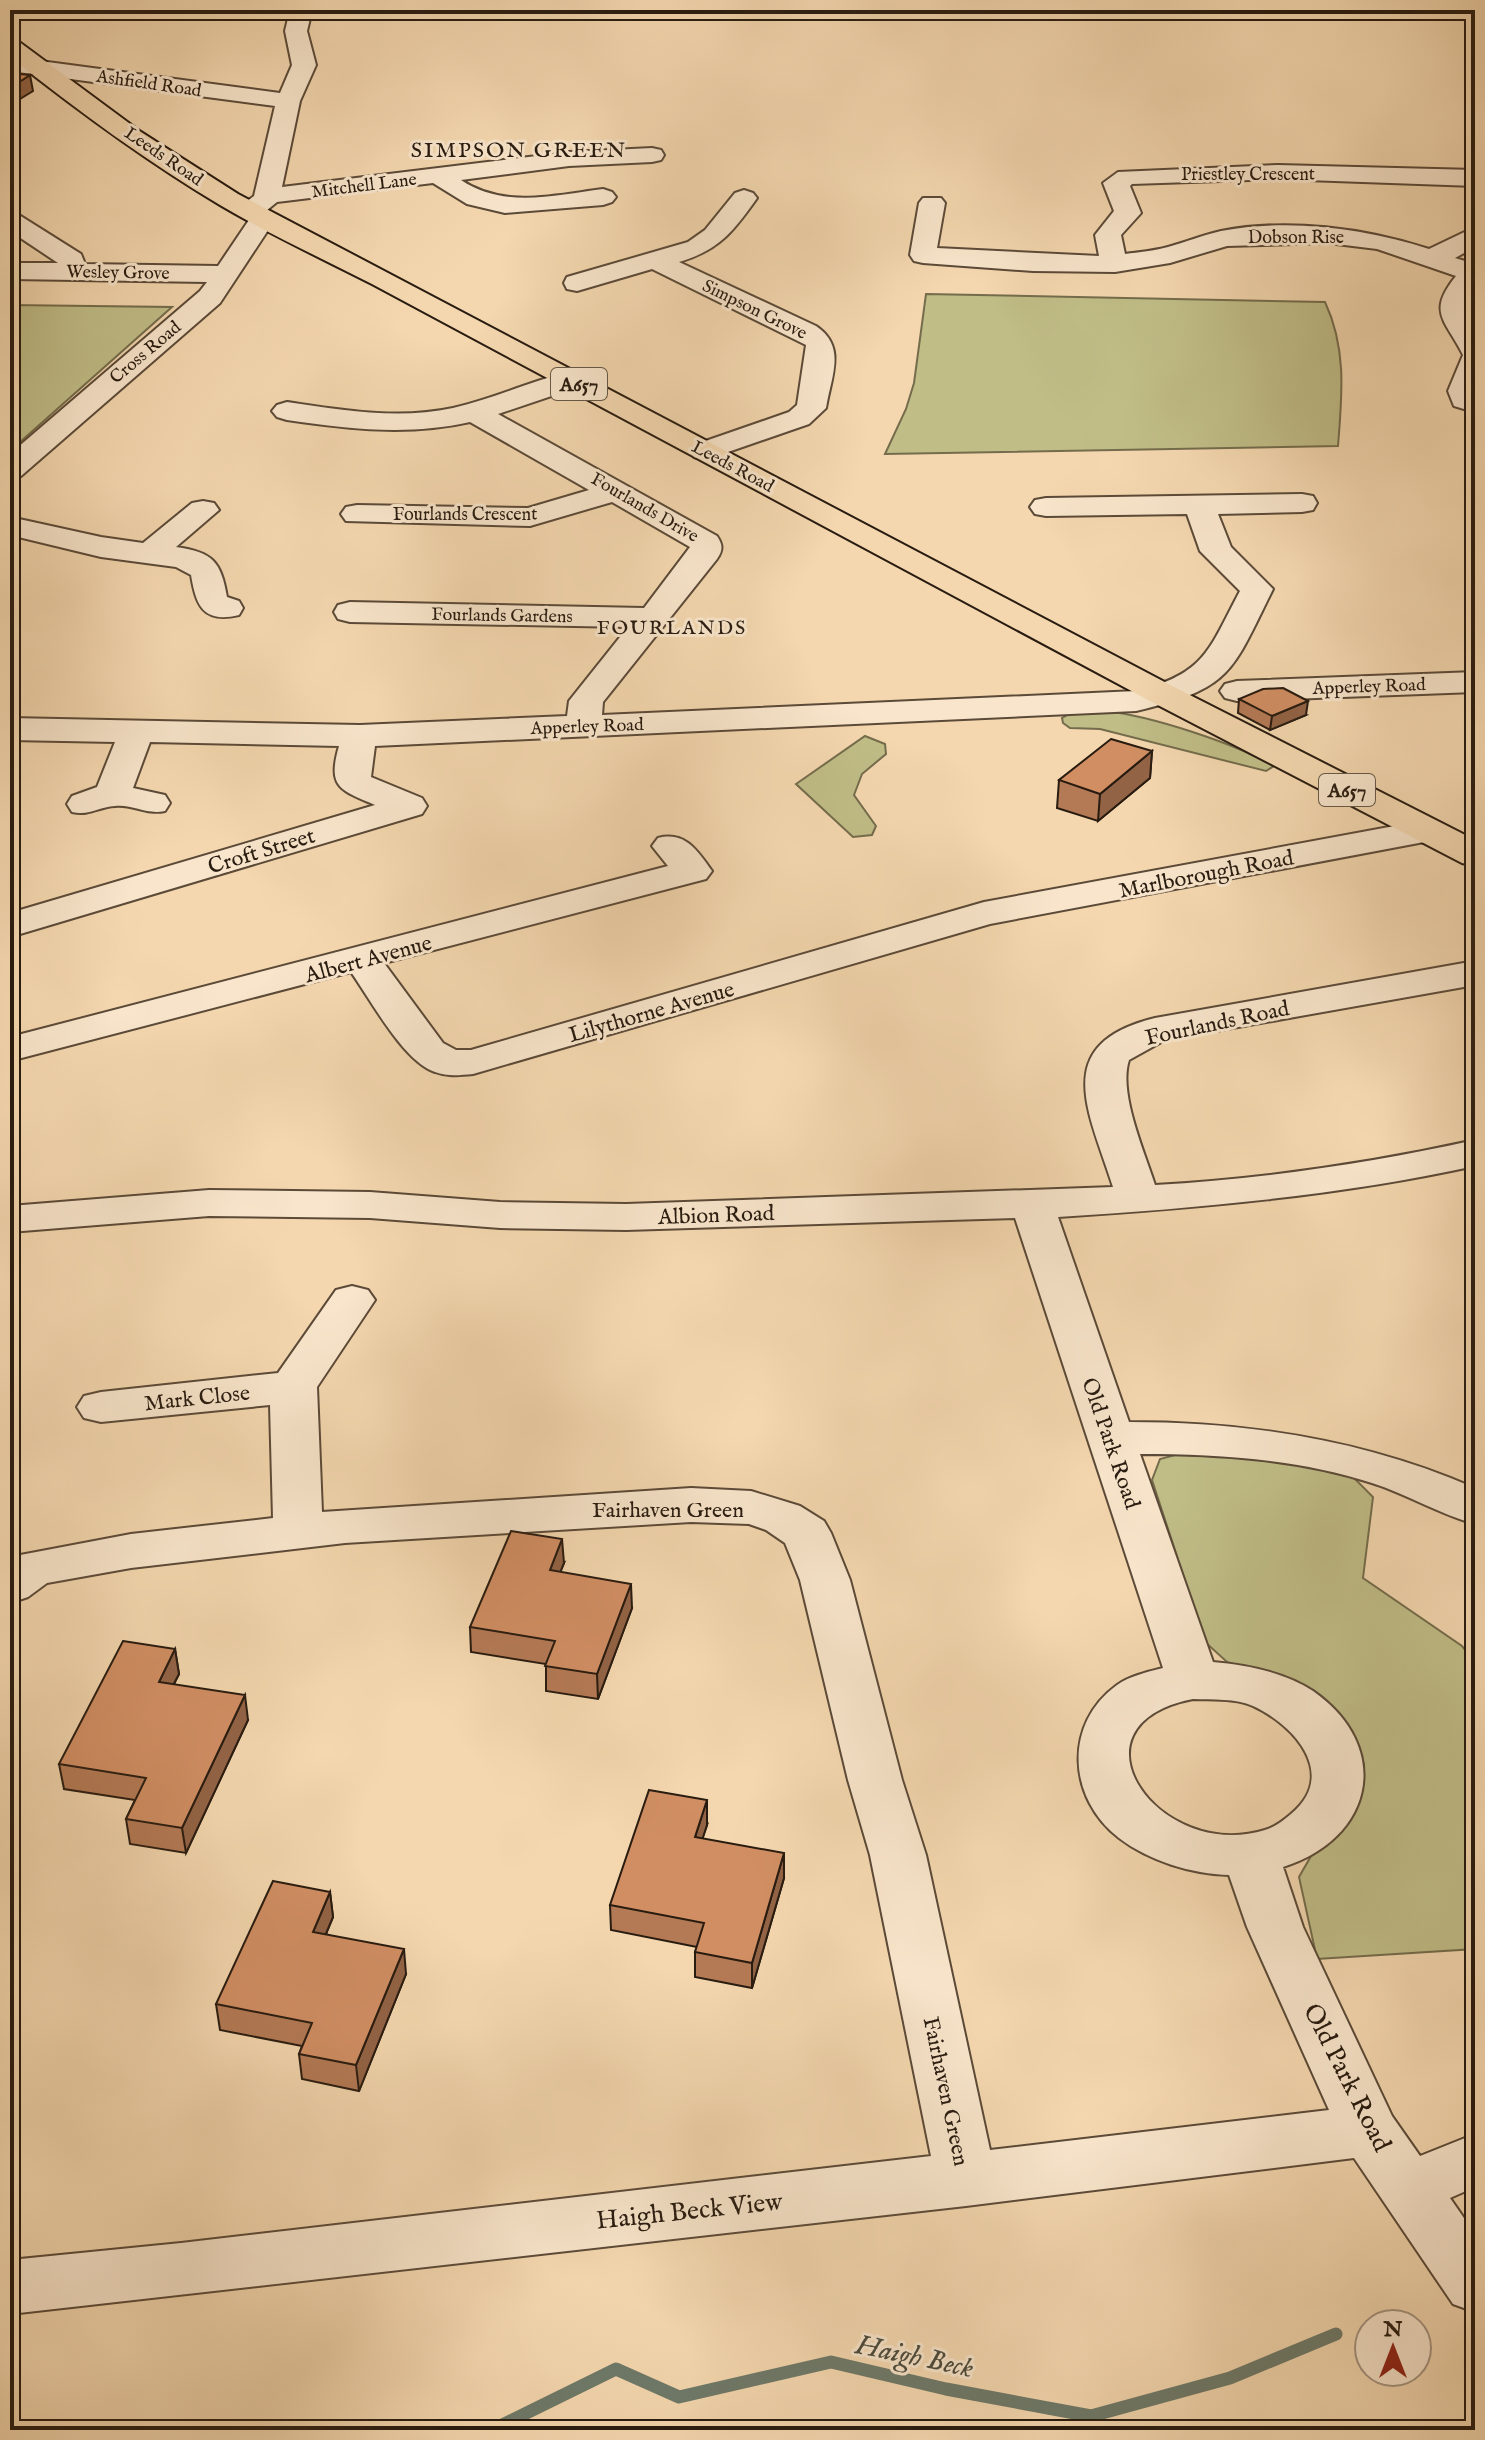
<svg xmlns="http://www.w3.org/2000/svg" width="1485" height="2440" font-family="'IM FELL English',serif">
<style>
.green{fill:#c0bd87;stroke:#746c4c;stroke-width:2}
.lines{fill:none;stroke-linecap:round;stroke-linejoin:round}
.stream{stroke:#6e7a6a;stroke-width:13}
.minor-casing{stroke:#5b4a38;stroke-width:4}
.major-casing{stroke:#281b10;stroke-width:4}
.minor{fill:#f8e5cb;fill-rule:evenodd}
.major{fill:#f4d7af;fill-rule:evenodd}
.wall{fill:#b47a55;stroke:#281b10;stroke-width:2}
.shaded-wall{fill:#926345;stroke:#281b10;stroke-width:2}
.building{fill:#d18e63;stroke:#281b10;stroke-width:2}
.labels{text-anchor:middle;stroke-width:6;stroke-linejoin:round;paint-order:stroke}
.far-street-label{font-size:18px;fill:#281b10;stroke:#f8e5cb}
.shield{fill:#f8e5cb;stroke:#665848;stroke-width:2}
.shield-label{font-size:20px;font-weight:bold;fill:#281b10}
.far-neighbourhood-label{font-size:20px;letter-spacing:2px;fill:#281b10;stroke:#f8e5cb}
.far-quarter-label{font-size:22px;letter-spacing:2px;fill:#281b10;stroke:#f8e5cb}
.street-label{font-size:22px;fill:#281b10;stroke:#f8e5cb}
.near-street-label{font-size:26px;fill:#281b10;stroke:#f8e5cb}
.near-water-label{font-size:28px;font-style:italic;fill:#4b4b3d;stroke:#f8e5cb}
</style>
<rect width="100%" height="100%" fill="#f4d7af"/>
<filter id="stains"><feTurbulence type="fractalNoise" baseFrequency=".0025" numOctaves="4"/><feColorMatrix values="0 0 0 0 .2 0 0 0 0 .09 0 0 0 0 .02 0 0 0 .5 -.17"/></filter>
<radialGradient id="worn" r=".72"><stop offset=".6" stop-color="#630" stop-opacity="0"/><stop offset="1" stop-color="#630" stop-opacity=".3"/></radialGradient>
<path class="green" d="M926,294L1325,302C1347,349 1342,395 1338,446L885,454L906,409L914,383Z
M10,305L172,307L10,451Z
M1106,711C1151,716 1234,743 1274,766L1266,771L1100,729L1070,728L1063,723L1062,718L1071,713Z
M865,736L885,744L886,754L862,774L854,795L876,826L872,835L853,837L796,784Z
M1190,1451L1253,1454L1348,1472L1373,1497L1363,1578L1462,1646L1475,1662V1949L1317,1959L1299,1877L1364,1764L1314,1695L1227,1662L1205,1642L1152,1480L1160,1459Z"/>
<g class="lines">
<path class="stream" d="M492,2430L616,2369L679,2397L831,2362L946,2389L1091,2416L1230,2378L1336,2334"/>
<g class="minor-casing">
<path id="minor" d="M290,10H312L307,31L316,65L300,101L282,187L569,152L652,148L661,150L664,155L661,160L652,162L569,166L461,180C504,209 555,195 603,189L612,192L616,197L612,202L603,205L505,213L467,204L433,183L277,202L266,211L276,218L220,303L21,476L10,479V454L200,291L207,282L10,279V263H58L10,231V212L19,215L81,254L85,264L218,266L251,217L239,215L235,210L254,196L275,106L10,71V57L280,93L292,65L285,31Z
M1278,165L1475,170V186L1278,179L1132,184L1130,186L1141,213L1121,235L1125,254C1139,252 1154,251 1168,247C1186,242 1203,235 1221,231C1288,218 1365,228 1429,249L1475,227V247L1455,258L1475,264V287L1467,306L1475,329L1474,406L1464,409L1454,406L1448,391L1463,355C1446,320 1426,313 1456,276L1377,249L1328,243L1227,246L1170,263L1115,272L1033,271L923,263L914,261L910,255L919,203L923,198H941L945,203L937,248L1099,256L1095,235L1114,211L1103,183L1118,172Z
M744,190L753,193L757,198C733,232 719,250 679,262L816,326C847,347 831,376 826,408L809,424L705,460L694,457L690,451L694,445L789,412L797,405L806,345L652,269L577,291L567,289L564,283L567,277L688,242L705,230L735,193Z
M571,371L581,374L585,380L581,386L498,414L717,536C723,545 723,550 717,559L603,702L602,715L1136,691C1206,674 1209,649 1240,591L1200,551L1187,514L1046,516L1035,514L1030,507L1035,500L1046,498L1302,494L1313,496L1317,503L1313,510L1302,512L1218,514L1231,547L1273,589C1231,673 1233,688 1136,711L375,746L371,777L422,798L427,806L422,814L10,937V913L375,805C340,790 327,788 339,746L150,742L133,788L165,795L170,803L165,811C146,815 133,804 115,806C98,807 90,816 72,812L67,804L72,796L97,787L115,742L10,740V718L360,725L567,716L569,701L628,627L350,622L338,619L334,612L338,605L350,602L644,608L690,547L612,502L530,526L346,521L341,514L346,507L357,505L528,508L589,490L470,422C408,436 349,429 287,420L277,417L272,411L277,405L287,402C342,410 398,420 453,408C493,399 531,381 571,371Z
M203,501L214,503L219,510L176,547C213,552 221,562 227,597L239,601L243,608L239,615C202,624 196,604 191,575L176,567L101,557L10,535V517L101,537L143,543L192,503Z
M1475,672V692L1237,701L1225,698L1220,691L1225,684L1237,681Z
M1427,820L1440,823L1445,831L1440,839L990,924L473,1074C460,1075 448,1077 435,1072C403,1061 371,1000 351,972L10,1061V1037L668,866L652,846L658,838C685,831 697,850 712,871L706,879L384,963L443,1043L456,1050H471L984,902Z
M1475,961V985L1165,1040L1129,1060C1118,1093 1145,1153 1155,1185C1262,1179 1371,1163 1475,1140V1166C1338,1196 1198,1208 1058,1217L1129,1422C1249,1422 1365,1440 1475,1488V1524C1439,1514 1407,1494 1372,1483C1299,1459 1217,1454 1140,1454L1213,1662C1247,1665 1284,1672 1313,1691C1394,1748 1373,1839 1283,1867L1303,1927L1392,2116L1420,2156L1475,2134V2187L1450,2198L1475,2234V2312L1453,2304L1354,2158L966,2206L10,2314V2260L181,2243L931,2156L870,1855L848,1780L800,1580L785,1543L766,1530L749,1524L691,1522L345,1543L131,1568L47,1583L28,1597L10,1603V1560L15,1556L131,1534L273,1518L270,1405L101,1422L84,1418L77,1407L84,1396L101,1392L278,1373L336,1290L352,1286L368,1290L375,1300L317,1387L322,1512L691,1488L751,1491L800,1506L824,1521L831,1533L850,1580L902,1780L926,1855L990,2150L1329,2110L1247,1927L1229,1875C1192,1874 1149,1861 1119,1838C1068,1799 1063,1724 1117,1685C1130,1676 1147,1672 1163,1668L1015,1218L626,1230L500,1228L370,1218L209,1216L10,1232V1206L209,1190L370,1192L500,1202L626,1204L1113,1187C1089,1111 1049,1044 1155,1018ZM1193,1699C1212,1700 1236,1698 1253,1706C1296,1726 1338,1775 1291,1814C1284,1820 1275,1827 1265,1830C1159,1863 1060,1725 1193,1699Z"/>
</g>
<g class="major-casing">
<path id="major" d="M10,39L18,41L141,132L238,194L1176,688L1475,840V866L1462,863L1152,702L372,284C321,258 269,234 220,205C146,161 77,110 10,57Z"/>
</g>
<use href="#minor" class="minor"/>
<use href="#major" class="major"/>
</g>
<path class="wall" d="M1239,699L1306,715L1270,730L1238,713Z
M1152,751L1150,778L1098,821L1057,808L1059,780Z
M564,1563L560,1572L632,1608L598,1699L546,1691V1664L471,1652L470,1627Z
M175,1649L179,1674L174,1684L248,1720L186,1853L130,1844L126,1819L135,1800L64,1789L59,1764Z
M707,1825L702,1839L784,1878L752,1988L695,1977V1952L697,1947L611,1930L610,1905Z
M330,1892L333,1917L326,1934L406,1974L359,2091L302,2079L299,2054L302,2046L220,2030L216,2004Z"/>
<path class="shaded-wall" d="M30,75L33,91L10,105V88Z
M1308,701L1306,715L1270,730L1272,716Z
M1152,751L1150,778L1098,821L1100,794Z
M562,1539L564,1563L551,1595L550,1570Z
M631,1584L632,1608L598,1699L597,1674Z
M175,1649L179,1674L162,1706L159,1682Z
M245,1695L248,1720L186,1853L182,1828Z
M707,1800V1825L695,1862V1837Z
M784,1853V1878L752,1988V1963Z
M330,1892L333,1917L316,1957L313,1932Z
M404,1949L406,1974L359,2091L356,2065Z"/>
<path class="building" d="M10,73L30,75L10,88Z
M1283,688L1308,701L1272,716L1239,699L1263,689Z
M1111,739L1152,751L1100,794L1059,780Z
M511,1531L562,1539L550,1570L631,1584L597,1674L545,1666L555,1641L470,1627Z
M123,1641L175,1649L159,1682L245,1695L182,1828L126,1819L146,1778L59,1764Z
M649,1790L707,1800L695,1837L784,1853L752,1963L695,1952L704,1923L610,1905Z
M273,1881L330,1892L313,1932L404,1949L356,2065L299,2054L312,2023L216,2004Z"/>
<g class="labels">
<g class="far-street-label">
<text transform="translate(149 83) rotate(8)" y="6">Ashfield Road</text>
<text transform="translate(164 156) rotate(34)" y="6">Leeds Road</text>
<text x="1248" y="180">Priestley Crescent</text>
<text transform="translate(364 185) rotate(-7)" y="6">Mitchell Lane</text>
<text x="1296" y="243">Dobson Rise</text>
<text transform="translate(118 272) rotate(1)" y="6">Wesley Grove</text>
<text transform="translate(755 309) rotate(26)" y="6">Simpson Grove</text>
<text transform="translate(145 352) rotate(-40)" y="6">Cross Road</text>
<text transform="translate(733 466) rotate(28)" y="6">Leeds Road</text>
<text transform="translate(645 507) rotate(30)" y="6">Fourlands Drive</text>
<text x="465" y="520">Fourlands Crescent</text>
<text transform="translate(502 615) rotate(1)" y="6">Fourlands Gardens</text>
<text transform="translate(1369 686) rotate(-2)" y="6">Apperley Road</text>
<text transform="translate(587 726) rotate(-2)" y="6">Apperley Road</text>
</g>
<g class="shield">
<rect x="551" y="368" width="56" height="32" rx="6"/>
<rect x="1319" y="774" width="56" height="32" rx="6"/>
</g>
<g class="shield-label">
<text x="579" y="391">A657</text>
<text x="1347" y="797">A657</text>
</g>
<g class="far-neighbourhood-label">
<text x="672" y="634">FOURLANDS</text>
</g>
<g class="far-quarter-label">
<text x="519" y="157">SIMPSON GREEN</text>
</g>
<g class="street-label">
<text transform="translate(261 850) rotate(-17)" y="8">Croft Street</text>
<text transform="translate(1206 873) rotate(-11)" y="8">Marlborough Road</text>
<text transform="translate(368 958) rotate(-15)" y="8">Albert Avenue</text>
<text transform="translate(651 1011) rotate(-16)" y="8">Lilythorne Avenue</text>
<text transform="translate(1217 1022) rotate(-12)" y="8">Fourlands Road</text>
<text transform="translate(716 1214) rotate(-2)" y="8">Albion Road</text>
<text transform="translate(197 1397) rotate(-6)" y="8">Mark Close</text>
<text transform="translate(1112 1443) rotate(71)" y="8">Old Park Road</text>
<text x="668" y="1517">Fairhaven Green</text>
<text transform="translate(947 2091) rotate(78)" y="8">Fairhaven Green</text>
</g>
<g class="near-street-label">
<text transform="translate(1348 2077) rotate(63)" y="9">Old Park Road</text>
<text transform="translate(689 2210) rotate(-6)" y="9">Haigh Beck View</text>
</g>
<g class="near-water-label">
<text transform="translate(915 2355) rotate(12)" y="10">Haigh Beck</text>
</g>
</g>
<rect width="1485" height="2440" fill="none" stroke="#f4d7af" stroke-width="40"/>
<rect x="12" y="12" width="1461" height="2416" fill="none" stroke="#281b10" stroke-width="4"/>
<rect x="20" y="20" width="1445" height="2400" fill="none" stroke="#281b10" stroke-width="2"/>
<g transform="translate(1393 2348)"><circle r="38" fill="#f8e5cb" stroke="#a59480" stroke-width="2"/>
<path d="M0-6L14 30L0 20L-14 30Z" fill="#8f2418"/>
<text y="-12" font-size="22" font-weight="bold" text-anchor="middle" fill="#281b10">N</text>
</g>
<rect width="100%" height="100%" filter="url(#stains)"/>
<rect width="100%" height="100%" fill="url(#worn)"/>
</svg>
